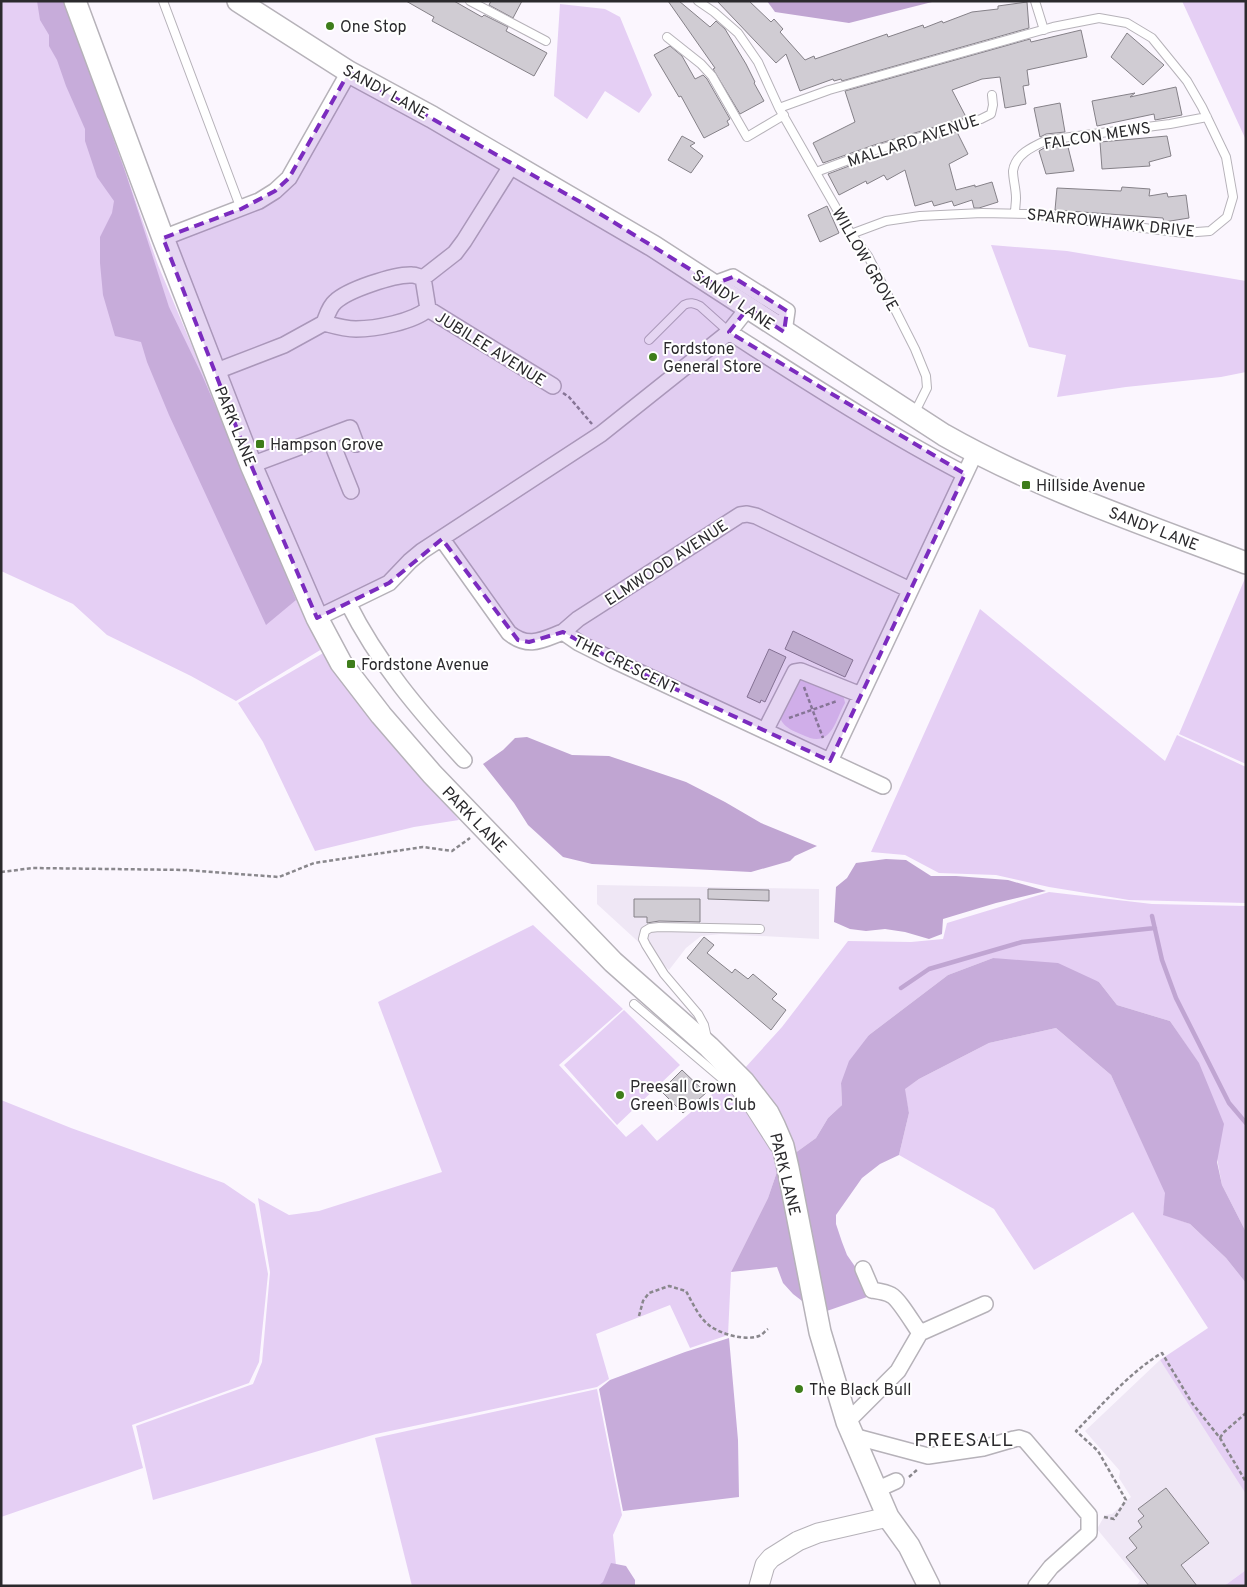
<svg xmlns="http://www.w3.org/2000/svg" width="1247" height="1587" font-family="Overpass,sans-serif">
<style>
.built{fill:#efe7f5}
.green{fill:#e5cff4}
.forest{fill:#c7acda}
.water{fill:#c0a5d2}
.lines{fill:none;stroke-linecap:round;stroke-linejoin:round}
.stream{stroke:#c0a5d2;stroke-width:4.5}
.building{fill:#d0ccd3;stroke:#858188}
.service-casing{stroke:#b6b2b9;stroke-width:10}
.minor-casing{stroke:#b6b2b9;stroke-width:18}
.tertiary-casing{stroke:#b6b2b9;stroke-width:21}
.secondary-casing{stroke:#b6b2b9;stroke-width:24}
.path{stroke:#89878c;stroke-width:2.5;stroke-dasharray:4 2.5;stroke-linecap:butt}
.service{stroke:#fff;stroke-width:8}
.minor{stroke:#fff;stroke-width:15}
.tertiary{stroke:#fff;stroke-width:19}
.secondary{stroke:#fff;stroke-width:21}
.marked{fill:#7b2cbf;fill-opacity:0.2;stroke:#7b2cbf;stroke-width:4;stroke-dasharray:10 6;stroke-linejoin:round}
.poi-dot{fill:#3e7d1b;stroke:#fff;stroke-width:2}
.labels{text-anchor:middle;stroke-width:4;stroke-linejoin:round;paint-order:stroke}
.poi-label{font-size:16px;fill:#2b2a2d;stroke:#fff;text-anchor:start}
.street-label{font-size:16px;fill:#2b2a2d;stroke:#fff}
.quarter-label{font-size:19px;letter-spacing:1px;fill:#2b2a2d;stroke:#fff}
</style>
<rect width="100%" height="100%" fill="#fbf6fe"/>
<path class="built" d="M597,885L819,889V939L721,934L701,936L686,948L669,970L597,904Z
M1160,1360L1192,1407L1246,1493V1570L1224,1586H1136L1140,1581L1097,1529L1105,1515L1112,1514L1131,1497L1119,1478L1120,1471L1085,1431Z"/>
<path class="green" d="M1,1H66L158,265L267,525L322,649L236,701L191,676L107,635L73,604L1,571Z
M1182,1H1246V140Z
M560,4L605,9L620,17L652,95L639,113L605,91L587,119L554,96Z
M991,245L1067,251L1246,281V372L1221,377L1126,387L1057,397L1066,355L1029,347Z
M1246,576V764L1179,734Z
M980,609L1165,761L1177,735L1246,767V903L1129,900L1049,887L996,875L939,873L905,855L871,852Z
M325,652L396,745L459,820L414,827L315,851L263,742L238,703Z
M803,678L841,695L844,698L845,703C836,718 833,744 810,738C799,733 783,729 780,717L798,680Z
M1049,892L1152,904L1246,906V1232L1222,1185L1199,1064L1170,1021L1117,1005L1099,982L993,958L948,975L869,1035L841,1083L842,1105L828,1118L816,1138L791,1156L744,1069L782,1027L848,941L911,942L943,939L947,923Z
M533,925L623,1009L559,1065L626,1137L642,1124L657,1141L724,1084L740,1102L754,1121L762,1136L781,1160L768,1198L731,1272L728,1335L690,1348L670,1305L596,1334L609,1379L597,1387L376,1434L153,1500L136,1426L253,1384L262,1362L270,1272L258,1198L289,1215L319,1211L442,1172L378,1002Z
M624,1010L680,1065L617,1125L564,1065Z
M1056,1028L1111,1075L1166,1193L1163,1214L1190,1224L1226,1258L1246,1283V1494L1160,1360L1208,1328L1133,1212L1034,1270L994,1209L899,1155L909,1113L904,1089L919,1079L989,1043Z
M1,1100L71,1128L224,1183L255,1204L268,1274L259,1362L249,1383L132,1425L143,1468L1,1517Z
M597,1389L622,1515L613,1535L618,1586H412L375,1438Z
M1246,1570V1586H1224Z"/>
<path class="forest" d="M37,1H64L126,174L169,307L202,375L248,481L296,600L266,625L169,415L147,362L141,342L115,336L103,295L100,263V237L112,213L114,201L97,177L85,141V129L66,86L57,60L49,46V35L40,20Z
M993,958L1058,963L1099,982L1117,1005L1170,1021L1199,1063L1224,1124L1217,1162L1222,1185L1246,1232V1283L1226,1258L1190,1224L1163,1215L1165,1193L1111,1075L1056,1028L989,1043L919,1079L905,1089L909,1113L899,1155L880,1164L862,1178L836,1215V1224L842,1242L847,1255L856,1268L865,1285L867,1297L824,1312L791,1156L816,1138L828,1118L842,1105L841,1083L849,1061L869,1035L948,975Z
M781,1160L806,1304L793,1294L783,1283L777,1267L731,1272L768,1198Z
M729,1338L738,1440L739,1497L623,1511L599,1389L610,1380L685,1352Z
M611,1563L626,1566L635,1580V1586H598L603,1582Z"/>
<path class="water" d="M767,1H936L849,23L775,12Z
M527,737L572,755L609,756L686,782L725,802L761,823L817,846L795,856L790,861L751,872L592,864L563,857L528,825L514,803L483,764L503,750L515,738Z
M886,859L906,860L931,876H956L1008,880L1046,891L996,903L943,919L942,934L929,939L905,932L885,929L866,931L850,929L834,922L836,887L847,878L856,863Z"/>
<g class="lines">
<path class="stream" d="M1152,916L1162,960L1176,998L1229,1103L1246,1123
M901,988L929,969L1022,942L1155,928"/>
</g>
<path class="building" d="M406,1H454L482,17L484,15L508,27L506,31L547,53L534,76L432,21L434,17Z
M491,1H522L513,18L489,5Z
M668,1H679L710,27L716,21L725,29L746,64L755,82L754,83L764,101L740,114L713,69L715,68Z
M717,1H749L771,22L774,19L783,29L780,32L805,60L814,56L815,59L887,34L888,37L923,25L924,28L942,21L943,23L972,12L998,9V6L1027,2L1029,28L842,81L841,79L834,81L833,79L800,91L786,54L776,63Z
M1081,30L1087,57L1027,70L1029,85L1023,86L1026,104L1005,108L1000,77L982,79L952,90L966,117L962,119L874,145L823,163L813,143L855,122L845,91L1030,39L1031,42Z
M1127,33L1164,65L1143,85L1111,57Z
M670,46L682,56L695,79L703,75L707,79L730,119L727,121L729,125L704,138L681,96L679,97L654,55Z
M1176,87L1182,115L1155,120L1154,114L1097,126L1092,101L1135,93L1130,97Z
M1060,103L1065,132L1046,134L1040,137L1034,108Z
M957,132L968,154L949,164L956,190L975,185V187L992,182L998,202L979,208H974L972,200L954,206L952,201L934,206L932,201L915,206L905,170L887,180L884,175L867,184L866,181L839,195L828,174L878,155Z
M682,136L695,143L690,146L703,156L691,173L668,160Z
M1167,136L1171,156L1149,162L1150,166L1102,169L1100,142Z
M1067,143L1074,171L1046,174L1039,151L1049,145Z
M1122,187L1150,189L1149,196L1167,193L1168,197L1186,195L1189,218L1164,222L1163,218L1055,210L1057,188L1121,191Z
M827,206L839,233L820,242L808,215Z
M793,631L853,660L845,677L785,649Z
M769,649L786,657L765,702L761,700L760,703L747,697Z
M708,889L769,890V901L708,899Z
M634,899H700V922L659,921L647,923V917H634Z
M704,937L714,945L707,953L732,973L735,969L748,979L753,974L777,994L772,999L786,1010L771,1030L687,958Z
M682,1070L706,1093L683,1113L661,1091Z
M1166,1488L1209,1543L1181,1565L1197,1586H1149L1126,1557L1137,1548L1129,1538L1142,1527L1138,1521L1144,1516L1138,1509Z"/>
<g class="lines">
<g class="service-casing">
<path id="service" d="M163,1L241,209
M470,1L546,41
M698,1L714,12L738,33L758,62L779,108L851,234L868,256L915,349L926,376L927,388L914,414
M1035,1L1044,30
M667,37L701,64L712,76L747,137L784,115
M779,108L829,90L1053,27L1099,18L1127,23L1152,38L1187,81L1202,107L1226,157L1233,197L1227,217L1210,231L1184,233L1032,214L982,213L920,216L886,221L851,234
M816,172L876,150L981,119L991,114L993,105L992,95
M1015,213C1015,208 1016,203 1016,198C1016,189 1013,179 1013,171C1015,154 1034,146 1047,140L1170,124L1207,117
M649,340L684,305C690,302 694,303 700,306L729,332
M634,1004L733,1088L749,1108L774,1147
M707,1038L704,1025L698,1014L664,974L646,945L643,939L645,931L650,928L659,927L760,929"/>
</g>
<g class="minor-casing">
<path id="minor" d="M163,238L259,201L275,191L289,178L349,72
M714,284L733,277L787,311L784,332
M428,309L553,386
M324,323C335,326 345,329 356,329C375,329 413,322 428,309L423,278
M729,332C806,381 884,432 965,474
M214,372L284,345L324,323C327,316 329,307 335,302C347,290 395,274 412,275C416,275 419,277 423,278L455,253L464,241L513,163
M329,436L351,491
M251,465L350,428L356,444
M442,539L509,633C529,649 542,640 563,632L579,643L613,660L883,786
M348,603C378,663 419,711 464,760
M317,618L389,583L410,561L422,551L601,434L729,332L748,308
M563,632L578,619L740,515L747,514L756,516L910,590
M765,731L795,672L801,671L861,695
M830,761L975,453
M863,1269L872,1290C878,1291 886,1292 891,1295C899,1299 914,1325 920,1333
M847,1422L898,1371L920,1333L985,1304
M853,1436L928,1456L983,1448L1014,1439L1019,1438L1025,1440L1089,1515V1533L1051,1567L1036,1586
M876,1490L896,1481"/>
</g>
<g class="tertiary-casing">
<path id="tertiary" d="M759,1586L765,1565L771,1558L798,1541L818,1533L888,1517"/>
</g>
<g class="secondary-casing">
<path id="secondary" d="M75,1L163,238L251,465L317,618L341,663L381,715L432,774L483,827L613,962L709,1047L744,1082L768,1113L774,1125L783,1146L788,1168L820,1332L847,1422L888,1517L909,1546L929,1586
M238,1L349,72L432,117L653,246L944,435C1039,489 1144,524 1246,563"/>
</g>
<path class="path" d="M563,393L569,397L592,424
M804,687L823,738
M789,718L837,701
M1,872L33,868L186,870L279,877L314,863L423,847L452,851L470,838
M639,1316L643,1301L649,1293L669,1286L686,1291C692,1302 699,1318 710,1326C721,1334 745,1341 759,1336C762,1335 765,1331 768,1329
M1220,1438L1223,1433L1246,1413
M909,1477L918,1469
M1104,1517L1114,1519L1126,1500L1098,1451L1076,1431C1102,1405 1131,1371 1162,1353L1192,1403L1220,1438L1246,1482"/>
<use href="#service" class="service"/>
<use href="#minor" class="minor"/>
<use href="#tertiary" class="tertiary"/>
<use href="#secondary" class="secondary"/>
</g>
<path class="marked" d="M349,72L584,204L714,284L733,277L787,311L784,332L748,308L729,332L965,474L830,761L613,660L563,632L529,642L518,640L442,539L389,583L317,618L251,465L163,238L241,209L275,191L289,178Z"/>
<g class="poi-dot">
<circle cx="330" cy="26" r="5"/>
<circle cx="653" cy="357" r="5"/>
<rect x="255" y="439" width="10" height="10" rx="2.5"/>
<rect x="1021" y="480" width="10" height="10" rx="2.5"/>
<rect x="346" y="659" width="10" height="10" rx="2.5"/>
<circle cx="620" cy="1095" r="5"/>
<circle cx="799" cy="1389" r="5"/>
</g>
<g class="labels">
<g class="poi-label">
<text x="340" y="32">One Stop</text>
<text x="663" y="354">Fordstone<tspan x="663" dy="18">General Store</tspan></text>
<text x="270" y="450">Hampson Grove</text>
<text x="1036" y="491">Hillside Avenue</text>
<text x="361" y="670">Fordstone Avenue</text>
<text x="630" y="1092">Preesall Crown<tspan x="630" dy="18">Green Bowls Club</tspan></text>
<text x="809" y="1395">The Black Bull</text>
</g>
<g class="street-label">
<text transform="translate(386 91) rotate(29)" y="6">SANDY LANE</text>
<text transform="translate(1097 135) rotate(-9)" y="6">FALCON MEWS</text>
<text transform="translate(913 140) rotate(-18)" y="6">MALLARD AVENUE</text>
<text transform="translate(1111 222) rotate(6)" y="6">SPARROWHAWK DRIVE</text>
<text transform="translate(866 259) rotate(60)" y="6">WILLOW GROVE</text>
<text transform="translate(734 299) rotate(34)" y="6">SANDY LANE</text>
<text transform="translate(491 348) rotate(32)" y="6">JUBILEE AVENUE</text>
<text transform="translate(236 426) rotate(68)" y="6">PARK LANE</text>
<text transform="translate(1154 528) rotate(21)" y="6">SANDY LANE</text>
<text transform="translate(666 562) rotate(-33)" y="6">ELMWOOD AVENUE</text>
<text transform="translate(626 664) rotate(26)" y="6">THE CRESCENT</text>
<text transform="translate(475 819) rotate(46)" y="6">PARK LANE</text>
<text transform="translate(786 1174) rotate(76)" y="6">PARK LANE</text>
</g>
<g class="quarter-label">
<text x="964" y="1446">PREESALL</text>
</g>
</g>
<rect width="1247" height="1587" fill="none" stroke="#2b2a2d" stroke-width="5"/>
</svg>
